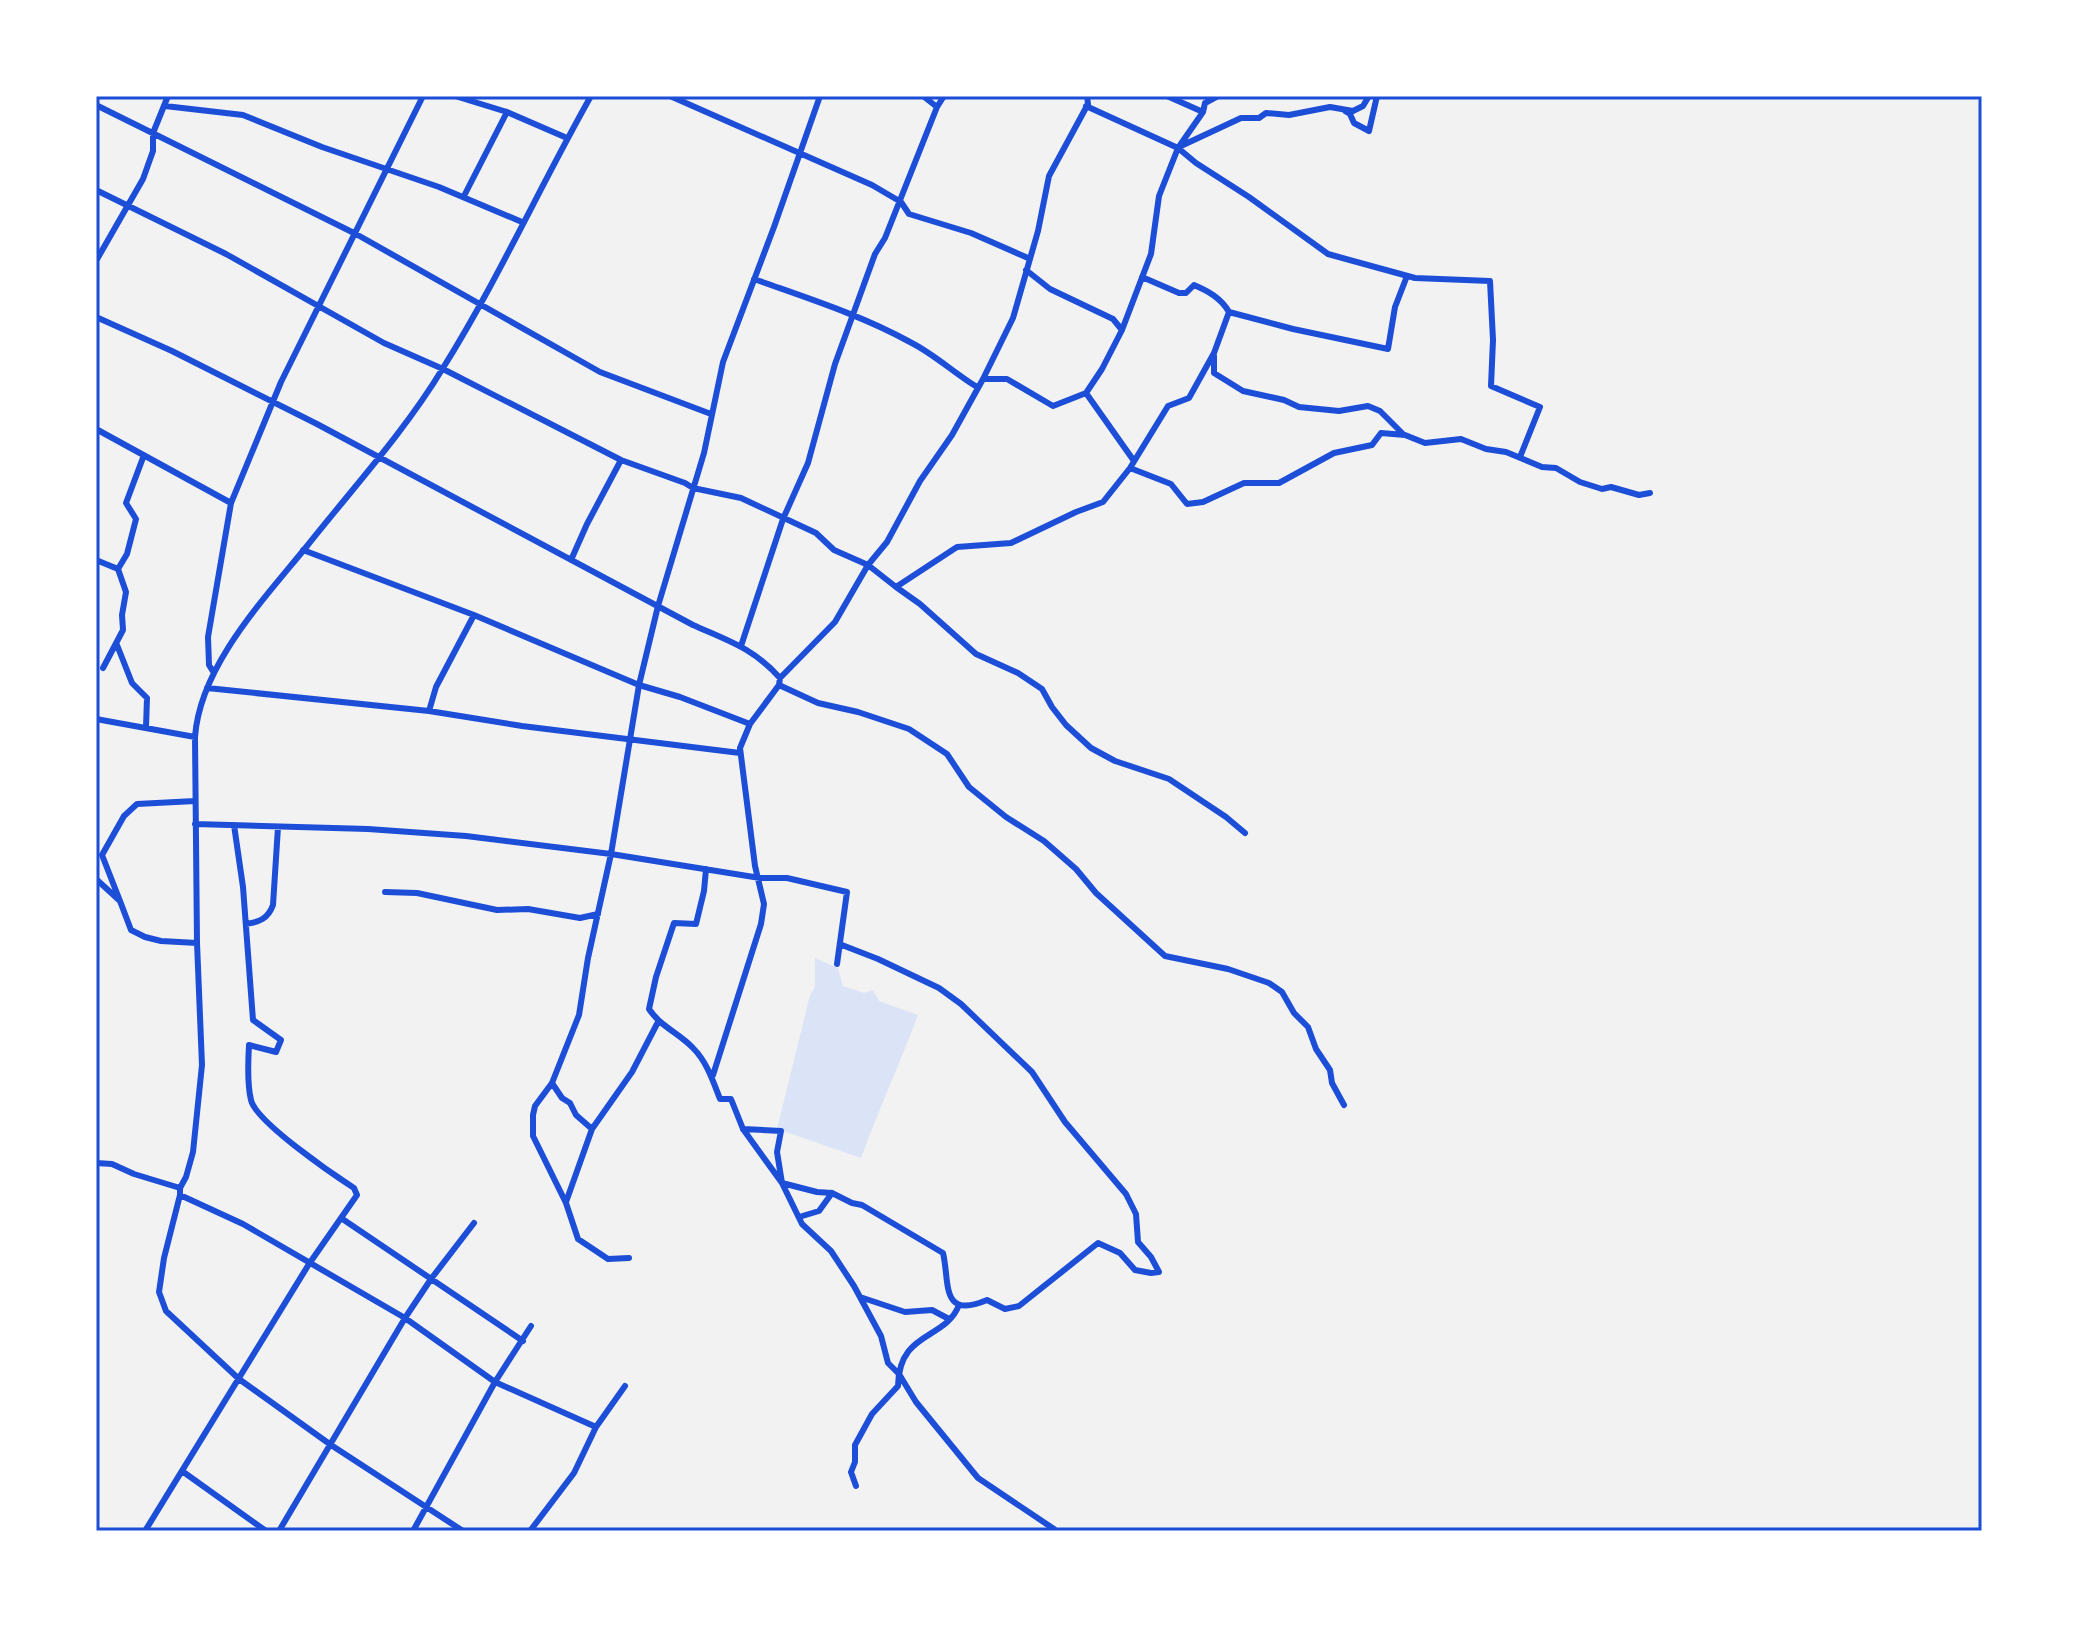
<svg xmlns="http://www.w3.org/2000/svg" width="2078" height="1627" font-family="'Roboto Condensed',sans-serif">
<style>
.green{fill:#dbe4f7}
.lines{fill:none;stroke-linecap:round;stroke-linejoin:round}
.minor{stroke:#1d4ed8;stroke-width:6}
.neatline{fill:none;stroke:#1d4ed8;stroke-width:3}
</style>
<rect width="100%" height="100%" fill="#f2f2f2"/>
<path class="green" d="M815,958L838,968L843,986L864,993L873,990L879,1001L918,1015C900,1063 879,1109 861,1158L777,1129L810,995L815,987Z"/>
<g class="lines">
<path class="minor" d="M455,96L507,112L567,138
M670,96L872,185L901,202L909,214L971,233L1028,258
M923,96L937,107
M1167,96L1203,112
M96,105L356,234L600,372L711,414
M165,106L243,115L322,147L439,187L522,222
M1086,106L1178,148L1196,163L1249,197L1328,254L1415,278L1490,281L1493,340L1491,386L1540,407L1520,457
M1345,111L1350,114L1354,123L1369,131L1377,96
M1181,146L1241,118H1259L1266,113L1289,115L1330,107L1353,111L1363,106L1369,96
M96,190L226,254L384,343L443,369L621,460L685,483L693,488L741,498L816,533L834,550L868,565L896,587L957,547L1011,543L1076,512L1103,502L1130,468L1168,406L1189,398L1214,353L1229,312C1221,298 1208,291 1194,285L1186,293H1179L1142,277
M464,196L507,112
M96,261L143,179L153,151V133L168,96
M1026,270L1050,289L1113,319L1122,330
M754,279C807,298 861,315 910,342C934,354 954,373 977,387
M1229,312L1293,329L1388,349L1395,307L1407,276
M96,317L172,351L317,424L693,625C729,641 753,648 780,678
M1214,356V373L1243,391L1284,400L1299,407L1339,411L1368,406L1380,411L1403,434
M983,379H1007L1053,406L1086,393L1102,369L1122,330L1151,254L1159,196L1178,148L1203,112L1205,103L1218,96
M1086,393L1134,461
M96,429L231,503
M1130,468L1171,484L1187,504L1203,502L1244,483H1279L1334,453L1372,445L1381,433L1405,435L1425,443L1461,439L1486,449L1506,452L1542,467L1556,468L1580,482L1602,489L1611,487L1639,495L1650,493
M303,550L474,615L639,685L680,697L750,724
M96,560L118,569L127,554L136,519L126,503L144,455
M571,560L587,524L621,460
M896,587L920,604L976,654L1018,673L1042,689L1052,707L1066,725L1091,748L1115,761L1169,779L1226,817L1245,833
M117,645L132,683L147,698L146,727
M741,646L783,519L808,463L835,364L875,254L885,238L937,107L944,96
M103,668L123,630L122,615L126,592L118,569
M214,673L209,665L208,637L231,503L281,382L423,96
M779,685L818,703L858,712L909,729L947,754L969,787L1006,817L1044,841L1076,869L1096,893L1165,956L1228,969L1269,983L1282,992L1294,1013L1308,1027L1316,1049L1330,1070L1332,1083L1344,1105
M207,688L429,711L522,726L740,753
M429,711L436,687L474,615
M96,719L195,737
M195,824L368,829L466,836L611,854L760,878H787L847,892L837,964
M706,869L704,891L696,924L674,923L656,977L649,1009C661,1027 679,1033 693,1048C707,1062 713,1081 720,1099H731L743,1129L782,1183L802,1224L831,1251L854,1286L881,1336L888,1363L899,1374L916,1402L978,1478L1054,1529
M96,879L120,901L131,930L145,937L161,941L197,943
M385,892L417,893L497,910L528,909L580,918L598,914
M120,901L102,855L124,816L137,804L195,801
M246,924C259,922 268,919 273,905L278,827
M713,1075L761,924L764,904L755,866L740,748L750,724L779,685L780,678L835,622L868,565L887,542L920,481L952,435L983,379L1013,318L1038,231L1049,176L1088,104L1087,96
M552,1083L562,1098L570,1103L576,1115L592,1129L566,1202
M592,1129L632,1072L658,1022
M743,1129L781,1131L777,1152L782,1183L817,1192L832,1193L852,1203L862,1205L943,1253C950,1282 940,1320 987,1300L1005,1309L1019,1306L1098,1243L1120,1253L1135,1270L1151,1273L1159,1272L1151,1257L1138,1242L1136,1214L1126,1194L1065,1122L1032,1072L961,1004L939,988L878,959L842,945
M96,1163L112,1164L134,1174L180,1188V1195L243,1224L405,1318L495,1382L596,1427
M180,1188L186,1177L193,1152L202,1065L197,943L195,737C200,666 264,599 307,546C353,488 405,431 443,368C498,280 540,186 591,96
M180,1195L164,1258L159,1292L166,1311L239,1379L331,1445L463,1531
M799,1217L819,1211L832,1193
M341,1218L523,1341
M629,1258L608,1259L578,1239L566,1203L533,1136V1115L535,1106L552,1083L579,1015L588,958L611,854L639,685L658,606L704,453L723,362L774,227L820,96
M860,1297L905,1312L932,1310L949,1319
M182,1471L266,1531
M856,1486L851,1472L855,1462V1445L872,1414L898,1386C899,1330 945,1341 959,1305
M145,1531L309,1264L357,1195L354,1188C334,1175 256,1122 251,1100C247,1084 248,1062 249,1045L276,1052L281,1040L253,1020L243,887L234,825
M279,1531L405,1318L431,1279L474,1223
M413,1531L495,1382L531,1326
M530,1531L574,1473L596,1427L625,1386"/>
</g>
<rect width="2078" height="1627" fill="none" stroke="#ffffff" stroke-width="196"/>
<rect x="98" y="98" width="1882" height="1431" class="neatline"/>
</svg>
